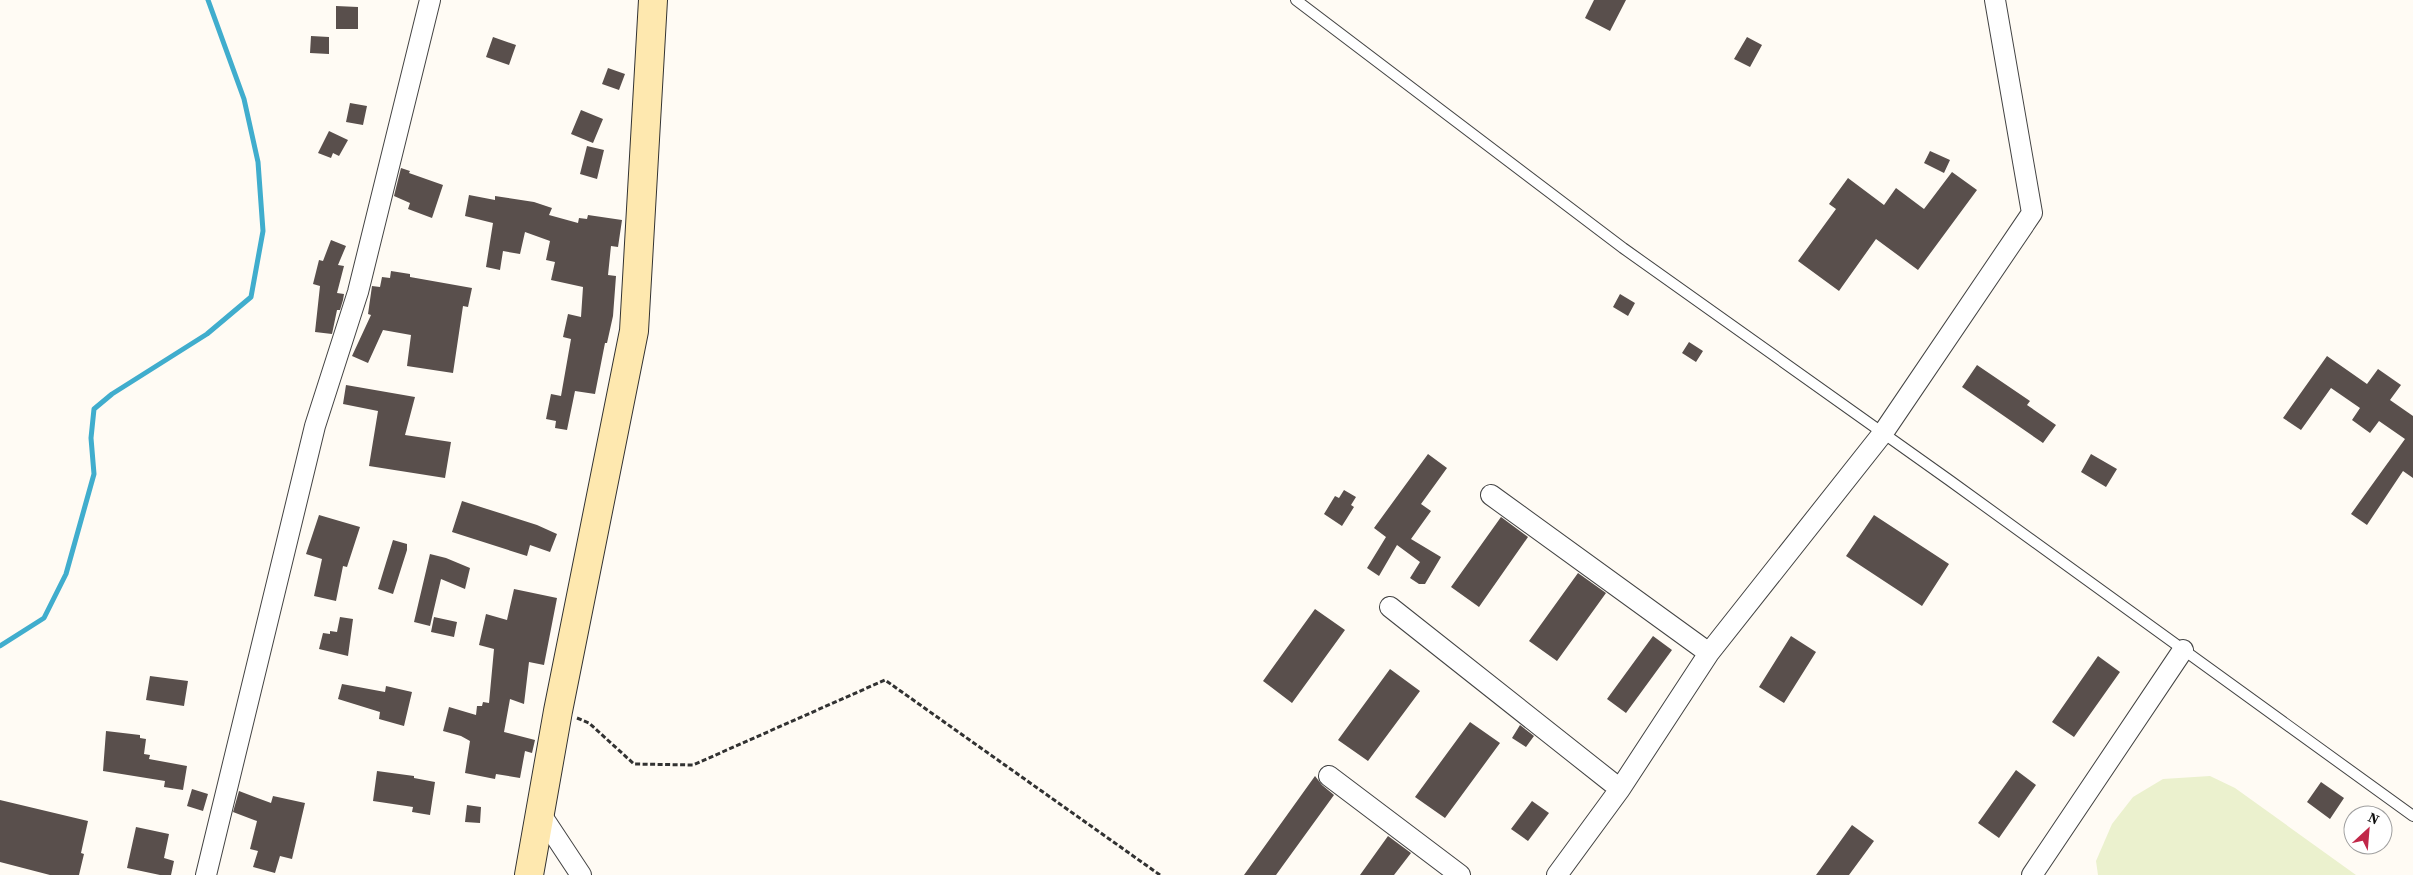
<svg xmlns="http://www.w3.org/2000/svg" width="2413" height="875" font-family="'Source Serif 4',serif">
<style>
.pitch{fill:#ebf1ce}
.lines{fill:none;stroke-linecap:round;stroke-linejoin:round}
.stream{stroke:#40adcd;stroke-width:5}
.building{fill:#594f4c}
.service-casing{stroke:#434343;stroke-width:12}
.minor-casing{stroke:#434343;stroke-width:22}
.secondary-casing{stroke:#323232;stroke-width:30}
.path{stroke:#323232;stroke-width:3;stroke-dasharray:5 2.5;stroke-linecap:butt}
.service{stroke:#fff;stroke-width:10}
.minor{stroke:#fff;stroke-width:20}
.secondary{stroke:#fee8af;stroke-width:28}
</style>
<rect width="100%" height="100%" fill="#fffbf4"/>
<path class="pitch" d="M2210,776L2235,788L2356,875H2098L2096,861L2112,824L2133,797L2163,779Z"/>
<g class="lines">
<path class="stream" d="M0,646L44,618L66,574L94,474L91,438L94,409L112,394L207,334L251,297L263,231L258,162L244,99L208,0"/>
</g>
<path class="building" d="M1594,0H1626L1610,31L1585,18Z
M336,6L358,7V29H336Z
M311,36L329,37V54L310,53Z
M493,37L516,45L509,65L486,57Z
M1747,37L1762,45L1750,67L1734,59Z
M608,68L625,74L619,90L602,84Z
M350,103L367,106L363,125L346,122Z
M581,110L603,119L593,143L571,134Z
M329,131L348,140L339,156L333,153L331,158L318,153Z
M587,146L604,150L597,179L580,174Z
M1930,151L1950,160L1944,173L1924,163Z
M401,168L410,171L409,173L443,185L432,218L408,209L410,203L394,196Z
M1952,172L1977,190L1918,270L1876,239L1839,291L1798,261L1836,209L1829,204L1848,178L1884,205L1896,188L1924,209Z
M469,195L495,200V196L534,202L552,208L549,215L578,223L579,218L587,219L588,215L622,220L618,247L611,246L608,275L616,276L613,316L607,343H605L595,394L575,391L567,430L555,428L556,421L546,419L551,394L561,396L571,339L563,337L568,314L581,317L583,287L551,280L555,262L546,260L550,241L525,232L520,254L503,251L500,270L486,267L493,223L465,216Z
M331,240L346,246L338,265L344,266L337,293L344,294L343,300L340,310H337L332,334L315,332L320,286L313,284L319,260L323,261Z
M391,271L410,274V277L472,288L468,307L463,306L453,373L407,366L411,335L383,330L368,363L352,356L371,315L368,314L372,286L380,287L382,277L390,278Z
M1620,294L1635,303L1628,316L1613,307Z
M1689,342L1703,351L1696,362L1682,353Z
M2327,356L2367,384L2378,369L2401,385L2390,400L2413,416V478L2403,471L2367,525L2351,514L2405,439L2379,421L2370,433L2352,420L2360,408L2331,388L2301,430L2283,418Z
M1977,365L2030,401L2027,405L2056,425L2043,443L1962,387Z
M346,385L415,397L405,435L451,442L445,478L369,466L378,411L343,404Z
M1428,454L1447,468L1421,504L1431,511L1411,539L1441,557L1425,584H1419L1410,578L1420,562L1397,545L1379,576L1367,568L1386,537L1374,528Z
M2091,454L2117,469L2106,487L2081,472Z
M1344,490L1356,497L1351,505L1354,507L1342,526L1324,514L1335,496L1339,498Z
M462,501L537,525L557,534L550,552L530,545L527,556L452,532Z
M319,515L360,527L347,567L343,566L336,601L314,596L322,559L306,554Z
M1874,515L1949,564L1922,606L1846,556Z
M1501,517L1528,537L1479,607L1451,587Z
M393,540L407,544V550L393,594L378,589Z
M430,554L446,558L470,568L465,589L441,579L430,626L414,622Z
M1578,573L1606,593L1557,661L1529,641Z
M514,589L557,598L544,665L529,662L524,704L510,699L504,732L535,740L532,753L525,751L520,778L496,774L495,779L465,773L470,741L461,736L443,731L449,707L476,715L477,706H482L483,702L489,703L494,649L479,645L486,614L507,620Z
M1315,609L1345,630L1292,703L1263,681Z
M340,617L353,619L348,656L319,649L323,633L330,634V631L337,632Z
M434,617L457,622L454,637L431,632Z
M1653,636L1672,650L1626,713L1607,699Z
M1791,636L1816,652L1784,703L1759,687Z
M2098,656L2120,672L2074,737L2052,722Z
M1390,669L1420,691L1368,761L1338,740Z
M150,676L188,681L184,706L146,700Z
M342,684L385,692L386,686L412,692L404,726L379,719L380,712L338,699Z
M1470,722L1500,743L1445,818L1415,797Z
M1520,725L1534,736L1526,747L1512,738Z
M106,731L140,735V738L146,739L144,754L150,755L149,759L187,766L183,790L164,787L165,781L103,771Z
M2016,770L2036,785L1999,838L1978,823Z
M377,771L414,776V778L435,782L430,815L412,812L413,807L373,801Z
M1315,776L1322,785L1334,795L1276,875H1244Z
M2321,782L2344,798L2330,819L2307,802Z
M192,789L208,794L203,811L187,806Z
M239,791L271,803L273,796L305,803L292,859L280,856L275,873L253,867L258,851L250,849L257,821L233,812Z
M0,800L88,821L81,853L84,854L79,875H50L0,862Z
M1532,801L1549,813L1528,841L1511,829Z
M467,805L481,807L480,823L465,822Z
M1852,825L1874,841L1849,875H1816Z
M136,827L169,834L164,858L174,861L171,875H160L127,868Z
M1388,836L1411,853L1394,875H1360Z"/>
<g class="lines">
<g class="service-casing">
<path id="service" d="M1296,0L1623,248L1949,480L2413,816"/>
</g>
<g class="minor-casing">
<path id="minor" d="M1491,495L1709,653
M1390,607L1620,789
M1329,776L1460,875
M540,813L581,875
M206,875L315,426L358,292L430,0
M1557,875L1620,789L1709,653L1883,433L2032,213L1995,0
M2032,875L2183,650"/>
</g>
<g class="secondary-casing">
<path id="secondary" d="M529,875L558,711L634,331L653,0"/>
</g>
<path class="path" d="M577,718L589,723L634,764L693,765L885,680L1160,875"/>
<use href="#service" class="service"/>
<use href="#minor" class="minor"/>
<use href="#secondary" class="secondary"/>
</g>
<g transform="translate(2368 830) rotate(26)"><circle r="24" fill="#ffffff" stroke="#9f9f9f"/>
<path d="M0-4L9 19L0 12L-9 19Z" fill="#c12849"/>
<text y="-8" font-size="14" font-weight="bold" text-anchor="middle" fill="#101010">N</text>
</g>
</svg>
